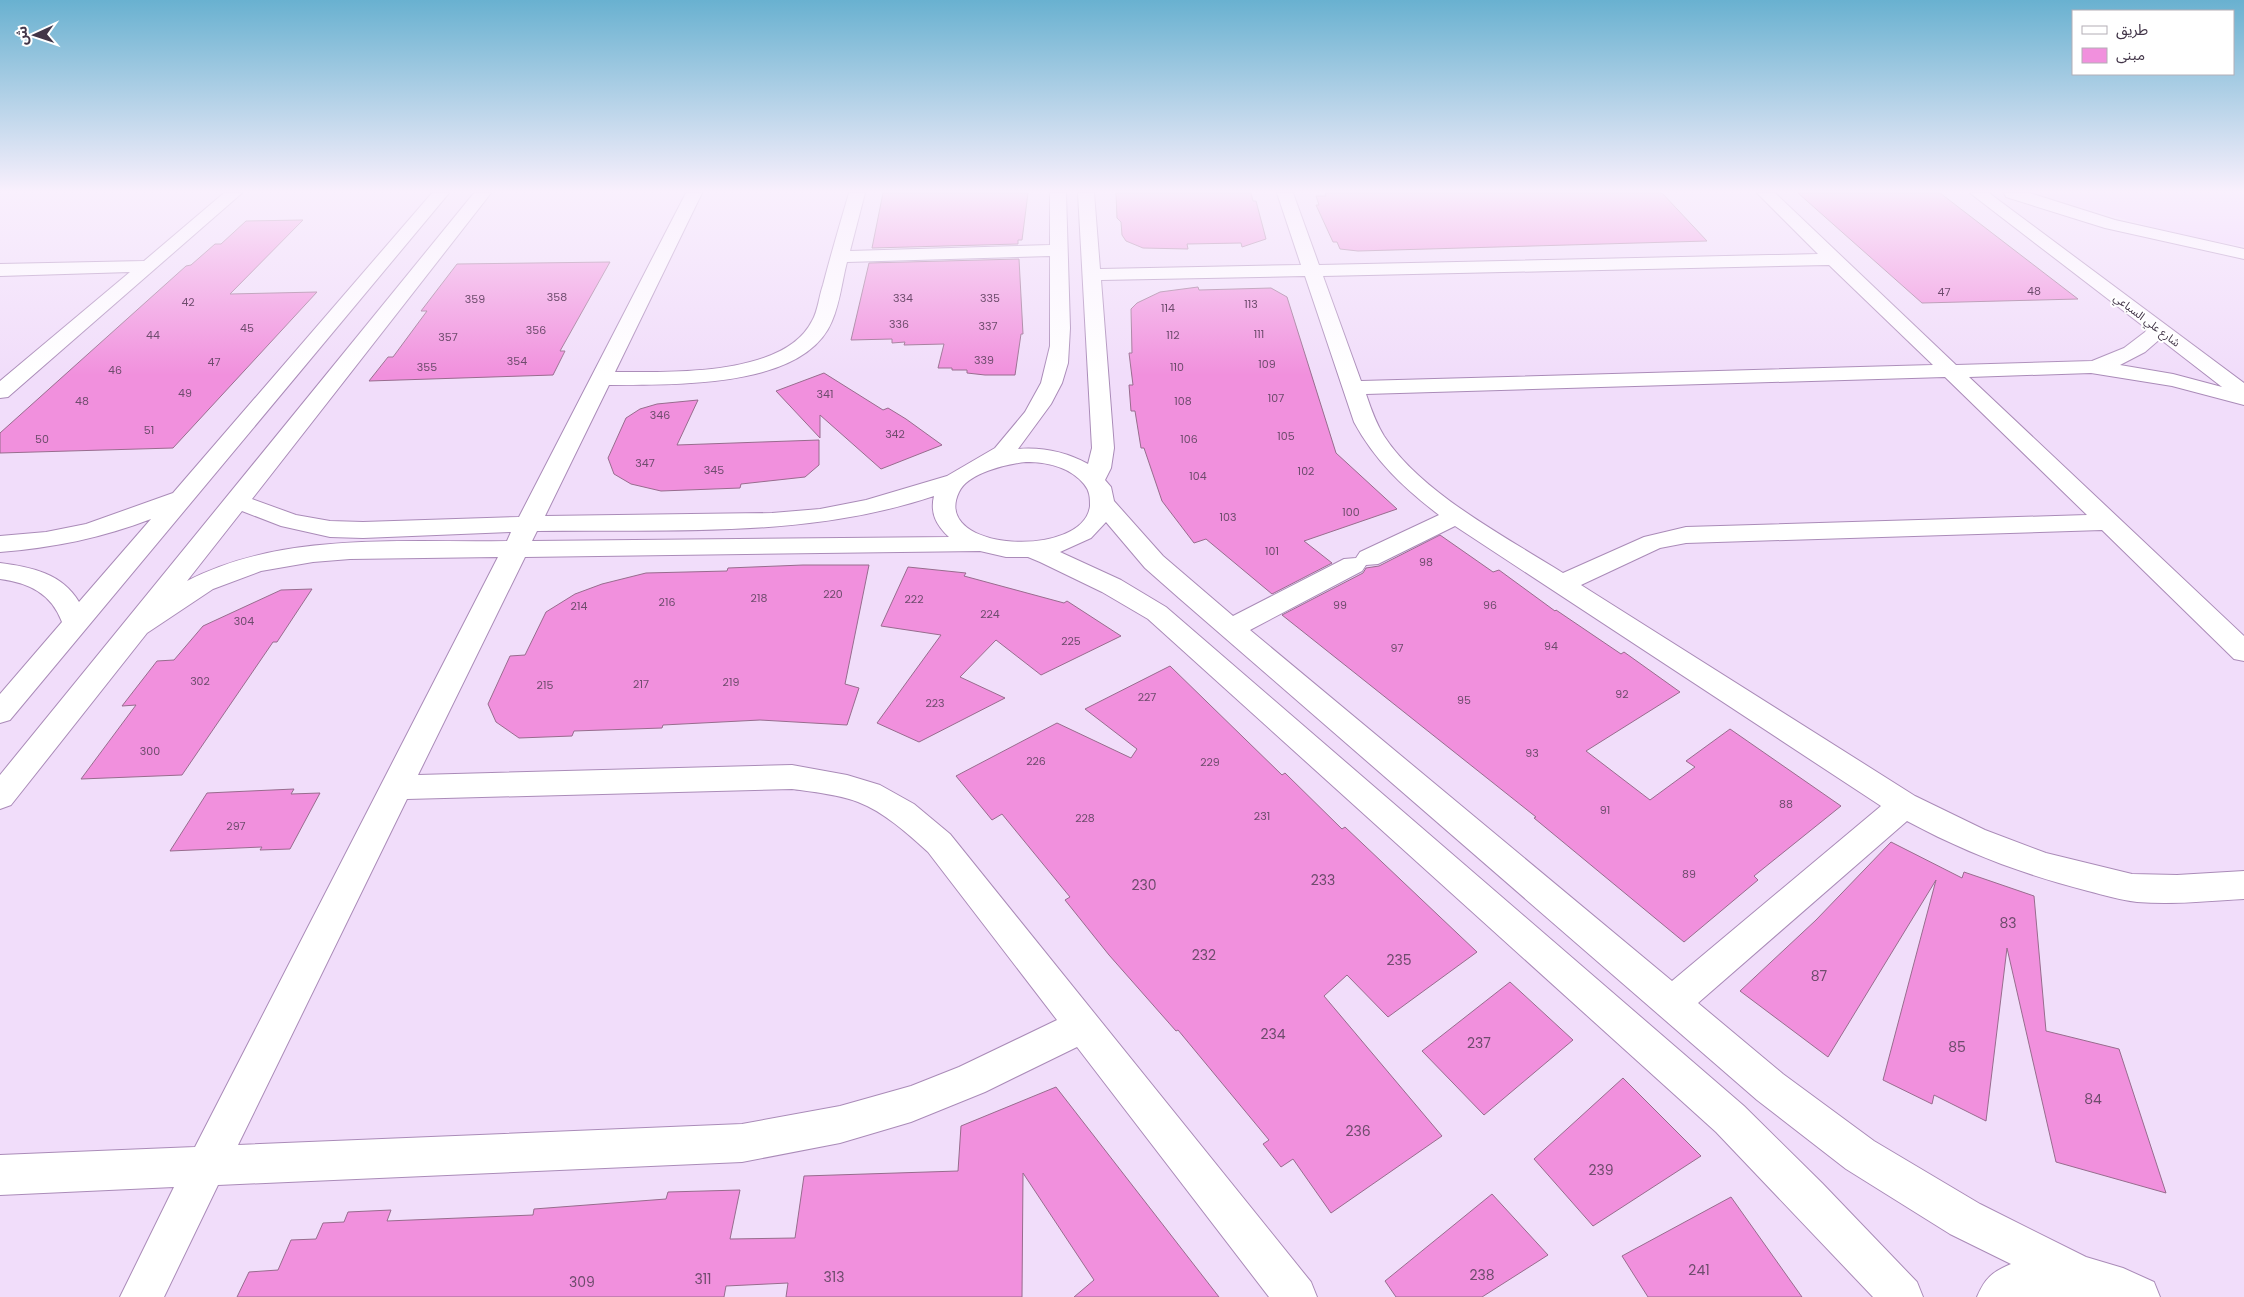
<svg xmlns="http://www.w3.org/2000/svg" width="2244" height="1297" font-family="Poppins,'Noto Sans Arabic',sans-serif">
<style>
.built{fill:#efd1fd}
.building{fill:#f190dd;stroke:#986c8e}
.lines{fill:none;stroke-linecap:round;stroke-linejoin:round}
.minor-casing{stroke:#aa8bb8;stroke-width:2}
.minor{fill:#fff;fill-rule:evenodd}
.labels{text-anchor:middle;stroke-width:4;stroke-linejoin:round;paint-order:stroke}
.number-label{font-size:11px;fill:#6e4c6d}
.far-street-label{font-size:11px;fill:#423548;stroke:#fff}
.near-number-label{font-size:14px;fill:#6e4c6d}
</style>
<rect width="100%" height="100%" fill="#f1ddfa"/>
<path class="built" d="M2041,193H2244V246L2189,237L2059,201Z"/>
<path class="building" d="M883,193H1028L1022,240H1018V244L872,248Z
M1116,193H1251L1253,201H1256L1266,239L1242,247L1241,243L1187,244L1188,249L1143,248L1126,241L1122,235L1121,222L1117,218Z
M1325,193H1662L1707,241L1358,251L1340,249L1337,242H1333L1316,205H1319L1316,196H1326Z
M1798,193H1940L2078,299L1922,303Z
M303,220L230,294L317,292L173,448L0,453V433L186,266L191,265L215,244H221L246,221Z
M1019,259L1023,334H1021L1015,375H985L967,373V370H952V368H938L944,344L904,345L905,342L892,343V339L851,340L869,263Z
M610,262L560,351H565L553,375L369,381L388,357H393L427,311H421L457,264Z
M1198,287L1199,290L1271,288L1287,297L1336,453L1397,509L1304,541L1332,563L1272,594L1206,539L1194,543L1162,501L1144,448H1141L1135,411H1131L1129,385H1133L1129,353H1132L1131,309L1137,303L1160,292Z
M824,373L883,410L888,408L906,419L942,445L881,469L820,415V438L776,391Z
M698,400L677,445L819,440V465L805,477L741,484L740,488L661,491L631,484L614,474L608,458L626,418L640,409L657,404Z
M1440,535L1493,572L1499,570L1555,611L1556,610L1621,654L1624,652L1680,692L1586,751L1650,800L1695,767L1686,761L1730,729L1841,806L1754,876L1758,880L1684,942L1534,818L1536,817L1282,615L1363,573L1366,568L1379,566Z
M803,565H869L845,684L859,688L847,725L760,720L663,725L662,728L574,731L572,736L519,738L496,722L488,704L510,656L525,655L546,612L575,594L602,584L646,573L727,571L728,568Z
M908,567L966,573L964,576L1064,603L1067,601L1121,636L1041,675L996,640L960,677L1005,698L919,742L877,723L941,635L881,626Z
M312,589L277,642H273L182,775L81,779L136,705L122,706L157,661L174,660L203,626L281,590Z
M1170,666L1282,775L1285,773L1342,829L1345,827L1477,952L1388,1017L1347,975L1324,996L1442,1136L1331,1213L1293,1159L1281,1167L1263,1144L1269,1140L1178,1030L1176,1031L1109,955L1065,900L1070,897L1002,814L992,820L956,776L1057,723L1131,758L1137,749L1085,709Z
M294,789L291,794L320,793L290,849L260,850L262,847L170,851L207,793Z
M1891,842L1962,878L1964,872L2034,896L2046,1031L2119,1049L2166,1193L2056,1162L2007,948L1986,1121L1934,1095L1932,1104L1883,1080L1936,880L1828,1057L1740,991L1816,920Z
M1510,982L1573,1040L1484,1115L1422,1051Z
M1623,1078L1701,1156L1593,1226L1534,1159Z
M1056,1087L1219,1297H1074L1094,1280L1023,1173L1022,1297H786L788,1283L726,1286L724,1297H237L249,1272L278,1270L291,1240L316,1239L323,1223L344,1222L348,1212L391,1210L387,1221L533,1215L534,1209L666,1199L668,1192L740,1190L730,1239L795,1238L804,1176L958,1171L961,1126Z
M1492,1194L1548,1255L1482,1297H1396L1385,1281Z
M1731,1197L1802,1297H1648L1622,1256Z"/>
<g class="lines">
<g class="minor-casing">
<path id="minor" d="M224,193H242L8,397L0,398V381L130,272L0,276V264L144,261Z
M432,193H449L10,720L0,723V694L62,622C51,593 29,583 0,579V563C31,567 62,573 79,602L151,519C102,538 52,548 0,552V536L46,532L86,524L173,493Z
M474,193H491L252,499L296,515L330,521L363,522L519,517L686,193H702L615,372C668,372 784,377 812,321C818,311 819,296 823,285C831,254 840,224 849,193H865L850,251L1050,245V193H1066L1070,328L1068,363L1062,383L1051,404L1018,449C1043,447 1066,452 1088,464L1092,448L1078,193H1094L1100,269L1301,265L1277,193H1293L1319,265L1818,254L1757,193H1775L1956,365L2092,361L2124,348L2145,332L2147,329L1970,193H1989L2244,383V405L2172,386L2091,373L1969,377L2244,636V661L2234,659L2102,530L1686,543L1660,548L1581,585L1915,796L1985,830L2046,853L2132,874L2177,875L2244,871V899C2208,901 2173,905 2137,902C2120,900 2104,895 2088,891C2025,875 1964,852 1907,821L1698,1003L1783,1074L1874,1141L1980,1204L2086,1257L2123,1268L2154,1282L2160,1297H1977C1985,1278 1992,1272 2011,1264L1950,1234L1846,1169L1757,1100L1179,598L1145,568L1106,522L1091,538L1060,552L1121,580L1166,607L1744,1106L1822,1183L1917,1282L1923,1297H1873L1716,1132L1148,619L1102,592L1040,562L1028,557H1006L980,551L525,557L418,775L792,765L847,775L880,785L914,804L950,834L1311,1282L1317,1297H1269L1077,1047L985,1092L911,1122L840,1143L742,1162L218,1185L164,1297H120L174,1187L0,1195V1155L195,1147L498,557L350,559L313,562L261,571L213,589L147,633L11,805L0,809V775ZM1050,256V346L1041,383L1025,412L995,448L947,476L866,500L820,509L772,513L545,516L609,385C670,384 804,390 832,321C840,303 842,281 847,262ZM1829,265L1933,365L1361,381L1323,276ZM1305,276L1354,422C1375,461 1404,488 1439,515L1360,552L1356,558L1344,559L1233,616L1163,556L1114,501L1111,487L1105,480L1111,468L1114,448L1101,280ZM2160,339L2222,387L2173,374L2120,365L2145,352ZM1945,377L2087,515L1686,527L1644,537L1563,573C1506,537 1421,493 1384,436C1376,423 1371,409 1366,394ZM1026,462C1047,462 1070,467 1084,484C1090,491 1090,498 1090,506C1084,559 930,552 959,492C968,473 1007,464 1026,462ZM934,496C930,513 936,525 949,537L532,541L537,531C670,529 806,539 934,496ZM242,511L281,526L330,537L363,538L511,532L507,541C401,543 284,531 187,581ZM1455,526L1881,806L1672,981L1250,630L1362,571L1366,565L1378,564ZM792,789C813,792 837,794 858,802C884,812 907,833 928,852L1057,1020L959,1067L911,1086L840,1106L742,1124L238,1145L407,799Z
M2004,193H2030L2115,220L2244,249V259L2105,228L2006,197Z"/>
</g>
<use href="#minor" class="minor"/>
</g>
<linearGradient id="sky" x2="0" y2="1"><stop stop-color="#69b1d0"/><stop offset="0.51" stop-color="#f9f0fd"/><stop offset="1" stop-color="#f9f0fd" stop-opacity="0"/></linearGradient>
<rect width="2244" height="375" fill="url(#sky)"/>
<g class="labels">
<g class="number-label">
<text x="2034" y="295">48</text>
<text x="1944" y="296">47</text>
<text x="557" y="301">358</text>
<text x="903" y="302">334</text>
<text x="990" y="302">335</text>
<text x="475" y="303">359</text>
<text x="188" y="306">42</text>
<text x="1251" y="308">113</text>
<text x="1168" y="312">114</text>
<text x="899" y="328">336</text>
<text x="988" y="330">337</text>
<text x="247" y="332">45</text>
<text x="536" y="334">356</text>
<text x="1259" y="338">111</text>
<text x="153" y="339">44</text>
<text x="1173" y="339">112</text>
<text x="448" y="341">357</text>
<text x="984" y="364">339</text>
<text x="517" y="365">354</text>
<text x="214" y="366">47</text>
<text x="1267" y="368">109</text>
<text x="427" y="371">355</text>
<text x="1177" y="371">110</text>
<text x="115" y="374">46</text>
<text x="185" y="397">49</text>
<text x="825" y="398">341</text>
<text x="1276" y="402">107</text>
<text x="82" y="405">48</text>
<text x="1183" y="405">108</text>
<text x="660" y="419">346</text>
<text x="149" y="434">51</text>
<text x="895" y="438">342</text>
<text x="1286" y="440">105</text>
<text x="42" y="443">50</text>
<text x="1189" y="443">106</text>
<text x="645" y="467">347</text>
<text x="714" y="474">345</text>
<text x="1306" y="475">102</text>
<text x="1198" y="480">104</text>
<text x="1351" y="516">100</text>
<text x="1228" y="521">103</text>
<text x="1272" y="555">101</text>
<text x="1426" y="566">98</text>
<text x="833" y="598">220</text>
<text x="759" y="602">218</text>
<text x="914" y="603">222</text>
<text x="667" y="606">216</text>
<text x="1340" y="609">99</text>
<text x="1490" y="609">96</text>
<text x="579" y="610">214</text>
<text x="990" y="618">224</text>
<text x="244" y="625">304</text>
<text x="1071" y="645">225</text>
<text x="1551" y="650">94</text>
<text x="1397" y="652">97</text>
<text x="200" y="685">302</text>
<text x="731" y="686">219</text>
<text x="641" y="688">217</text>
<text x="545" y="689">215</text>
<text x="1622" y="698">92</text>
<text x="1147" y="701">227</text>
<text x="1464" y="704">95</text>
<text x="935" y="707">223</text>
<text x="150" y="755">300</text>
<text x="1532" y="757">93</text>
<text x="1036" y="765">226</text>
<text x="1210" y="766">229</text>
<text x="1786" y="808">88</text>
<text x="1605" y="814">91</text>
<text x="1262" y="820">231</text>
<text x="1085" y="822">228</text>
<text x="236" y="830">297</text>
<text x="1689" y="878">89</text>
</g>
<g class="far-street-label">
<text transform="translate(2147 320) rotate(37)" y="4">شارع علي السباعي</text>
</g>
<g class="near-number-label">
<text x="1323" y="885">233</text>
<text x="1144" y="890">230</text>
<text x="2008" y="928">83</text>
<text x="1204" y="960">232</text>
<text x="1399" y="965">235</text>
<text x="1819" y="981">87</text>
<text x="1273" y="1039">234</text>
<text x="1479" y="1048">237</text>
<text x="1957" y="1052">85</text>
<text x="2093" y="1104">84</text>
<text x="1358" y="1136">236</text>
<text x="1601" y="1175">239</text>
<text x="1699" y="1275">241</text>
<text x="1482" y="1280">238</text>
<text x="834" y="1282">313</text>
<text x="703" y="1284">311</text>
<text x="582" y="1287">309</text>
</g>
</g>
<rect x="2072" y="10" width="162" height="65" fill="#ffffff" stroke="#b3aeb6"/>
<rect x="2082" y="26" width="25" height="8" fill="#ffffff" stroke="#b3aeb6"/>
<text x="2116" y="35" font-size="15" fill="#423548">طريق</text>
<rect x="2082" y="48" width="25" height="15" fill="#f190dd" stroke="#b3aeb6"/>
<text x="2116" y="60" font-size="15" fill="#423548">مبنى</text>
<g transform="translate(35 35) rotate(267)" stroke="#ffffff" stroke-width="4" paint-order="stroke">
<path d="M0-4L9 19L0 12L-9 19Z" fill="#423548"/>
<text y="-8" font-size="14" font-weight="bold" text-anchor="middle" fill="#423548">ش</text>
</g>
</svg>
